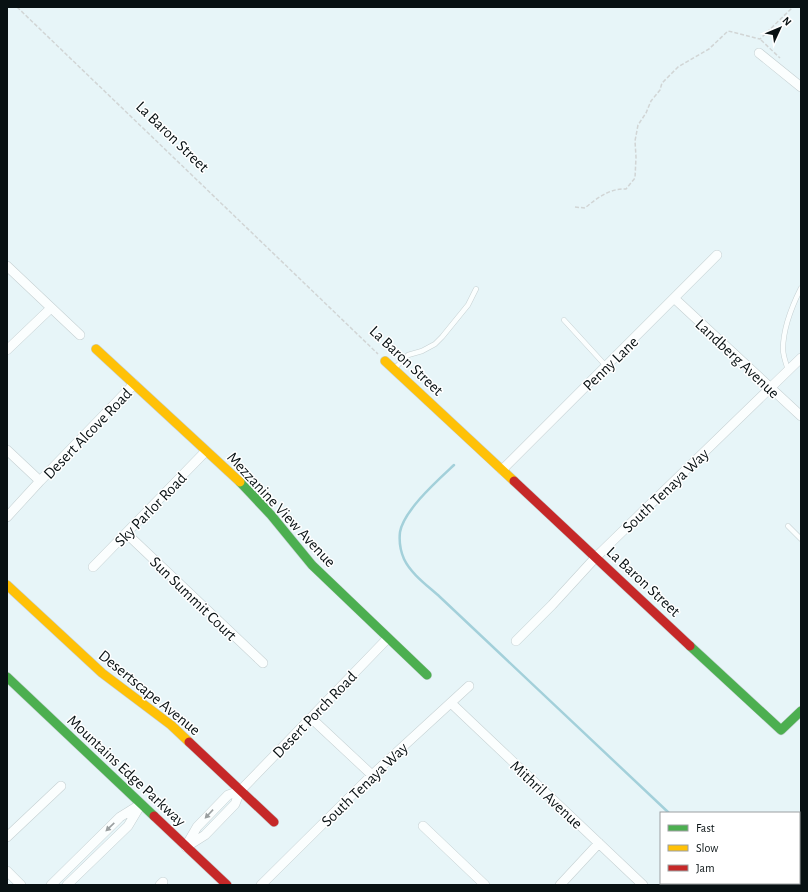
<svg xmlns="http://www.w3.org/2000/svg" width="808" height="892" font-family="'Alegreya Sans',sans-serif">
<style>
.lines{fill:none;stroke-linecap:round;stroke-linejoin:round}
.stream{stroke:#a3d0da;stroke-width:2.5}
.lane-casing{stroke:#c5d0d2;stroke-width:5.5}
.street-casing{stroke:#c5d0d2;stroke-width:10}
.fast-casing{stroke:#c5d0d2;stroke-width:10}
.slow-casing{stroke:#c5d0d2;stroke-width:10}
.jam-casing{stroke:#c5d0d2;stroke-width:10}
.path{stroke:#d1d5d5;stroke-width:1.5;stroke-dasharray:4 2;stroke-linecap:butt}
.lane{stroke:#fbfefe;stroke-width:4.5}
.street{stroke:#fbfefe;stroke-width:9}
.fast{stroke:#4caf50;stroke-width:9}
.slow{stroke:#ffc107;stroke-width:9}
.jam{stroke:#c62828;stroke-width:9}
.oneway{fill:#9a9fa0}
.labels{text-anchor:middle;stroke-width:3;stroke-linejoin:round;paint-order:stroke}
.street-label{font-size:16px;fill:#081113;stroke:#fff}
</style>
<rect width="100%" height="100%" fill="#e7f5f8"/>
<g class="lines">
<path class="stream" d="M454,465C438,480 404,510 400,532C399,541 400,550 404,559C411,574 428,586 440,597L669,813
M744,883L746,885"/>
<g class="lane-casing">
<path id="lane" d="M564,320L606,366
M394,369L408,355L422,351L435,344L442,337L468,305L476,289
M788,370C786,363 783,356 783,349C783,328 792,306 801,288
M788,526L801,539"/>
</g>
<g class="street-casing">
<path id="street" d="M759,53L801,87
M7,266L80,335
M675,299L801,416
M7,350L51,308
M7,450L40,481
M502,470L717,255
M7,517L40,481L134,384
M126,533L263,663
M93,567L206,451
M516,641L552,605L596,557L801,358
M451,703L643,885
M311,718L372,775
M423,826L485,885
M7,837L61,786
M186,846L197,827L228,795L240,791
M186,847L205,835L235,804L240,791L388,638
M7,871L21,885
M51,885L120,817L141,804
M67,885L128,826L140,806
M160,885L163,882
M261,885L372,775L469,686
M560,885L599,843"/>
</g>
<g class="fast-casing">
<path id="fast" d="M240,482L271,515L312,565L427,675
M690,646L781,730L801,711
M7,677L154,816"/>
</g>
<g class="slow-casing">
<path id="slow" d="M96,349L240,482
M385,361L514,481
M7,585L102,673L171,725L189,742"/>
</g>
<g class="jam-casing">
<path id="jam" d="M514,481L690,646
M189,742L274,822
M154,816L227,885"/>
</g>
<path class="path" d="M17,7L378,354
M761,40L780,58
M575,207L585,208C597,198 610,188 626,189L635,178L636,157L635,141L638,125L646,113L651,101L660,90L662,83L678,67L709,49L728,31L760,39L793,7"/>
<use href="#lane" class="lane"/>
<use href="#street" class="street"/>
<use href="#fast" class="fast"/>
<use href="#slow" class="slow"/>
<use href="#jam" class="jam"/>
</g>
<defs><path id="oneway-solid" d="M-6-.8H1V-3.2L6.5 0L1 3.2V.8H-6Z"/></defs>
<g class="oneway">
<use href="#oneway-solid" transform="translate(209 814) rotate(133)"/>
<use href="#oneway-solid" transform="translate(110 827) rotate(136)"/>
</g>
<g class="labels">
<g class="street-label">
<text transform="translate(173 136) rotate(44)" y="6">La Baron Street</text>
<text transform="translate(738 358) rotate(43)" y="6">Landberg Avenue</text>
<text transform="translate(407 360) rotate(43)" y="6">La Baron Street</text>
<text transform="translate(610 363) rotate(-44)" y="6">Penny Lane</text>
<text transform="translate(87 433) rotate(-46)" y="6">Desert Alcove Road</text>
<text transform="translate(665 490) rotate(-44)" y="6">South Tenaya Way</text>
<text transform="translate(150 509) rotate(-46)" y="6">Sky Parlor Road</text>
<text transform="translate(282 509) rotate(47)" y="6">Mezzanine View Avenue</text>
<text transform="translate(644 581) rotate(43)" y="6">La Baron Street</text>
<text transform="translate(194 598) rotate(44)" y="6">Sun Summit Court</text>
<text transform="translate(150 692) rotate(39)" y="6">Desertscape Avenue</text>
<text transform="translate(314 714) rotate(-46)" y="6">Desert Porch Road</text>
<text transform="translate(127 770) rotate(43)" y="6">Mountains Edge Parkway</text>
<text transform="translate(364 784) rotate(-44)" y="6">South Tenaya Way</text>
<text transform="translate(547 794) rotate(43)" y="6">Mithril Avenue</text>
</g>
</g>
<rect width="808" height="892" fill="none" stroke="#081113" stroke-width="16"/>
<rect x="660" y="812" width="140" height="72" fill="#ffffff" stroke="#9ca0a1"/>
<rect x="668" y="825" width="20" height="6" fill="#4caf50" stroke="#9ca0a1"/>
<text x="696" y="832" font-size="12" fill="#081113">Fast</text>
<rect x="668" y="845" width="20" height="6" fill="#ffc107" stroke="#9ca0a1"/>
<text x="696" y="852" font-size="12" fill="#081113">Slow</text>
<rect x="668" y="865" width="20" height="6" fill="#c62828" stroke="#9ca0a1"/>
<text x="696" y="872" font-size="12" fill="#081113">Jam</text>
<g transform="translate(780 28) rotate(46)" stroke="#ffffff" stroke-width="3" paint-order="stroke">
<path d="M0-3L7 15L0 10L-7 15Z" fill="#081113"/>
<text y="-6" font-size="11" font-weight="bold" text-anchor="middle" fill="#081113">N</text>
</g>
</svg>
